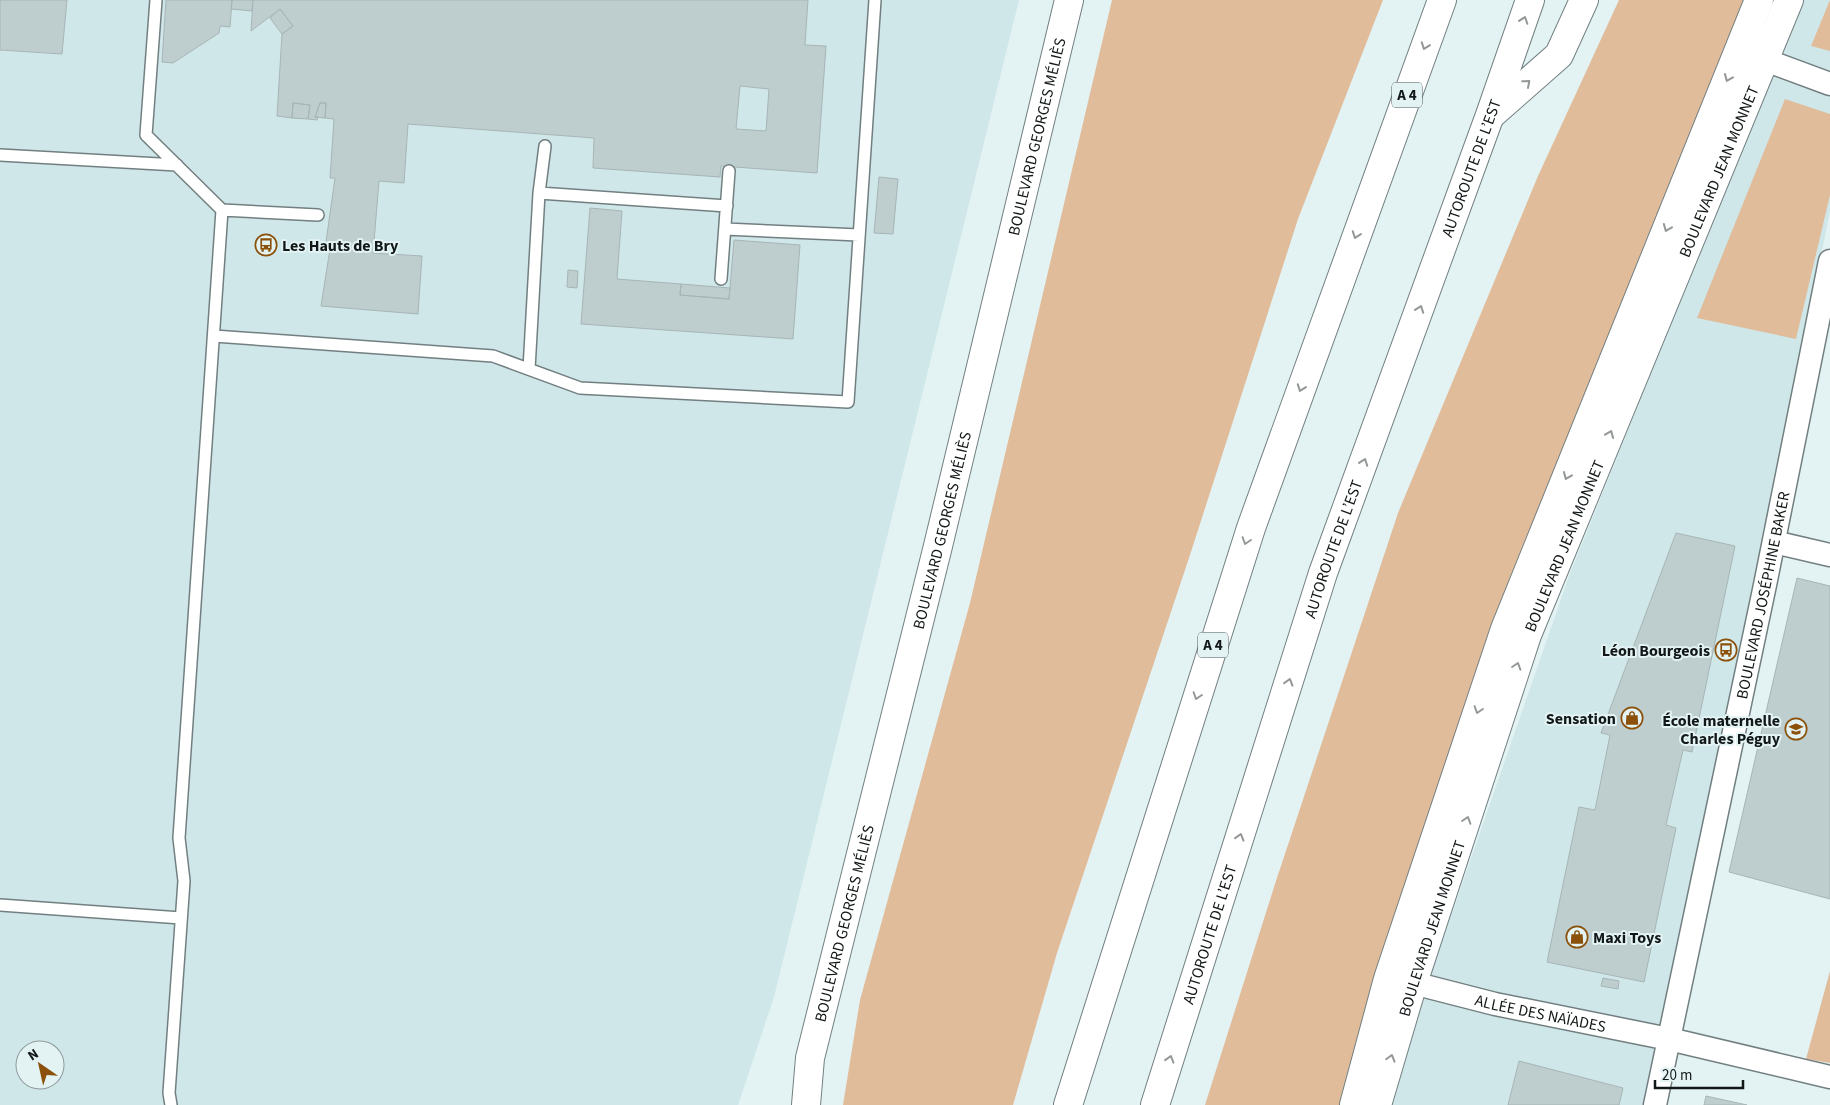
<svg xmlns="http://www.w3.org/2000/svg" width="1830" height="1105" font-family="'Source Sans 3',sans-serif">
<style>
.built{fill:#cfe7e9;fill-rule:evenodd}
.green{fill:#e1bc9b}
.building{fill:#becdce;stroke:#a7b5b6;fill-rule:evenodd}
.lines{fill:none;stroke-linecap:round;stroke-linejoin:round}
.lane-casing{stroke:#727f80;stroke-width:14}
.street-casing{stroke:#727f80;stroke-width:25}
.secondary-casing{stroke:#727f80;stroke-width:30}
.highway-casing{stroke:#727f80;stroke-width:30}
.lane{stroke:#fff;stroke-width:11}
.street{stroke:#fff;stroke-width:22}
.secondary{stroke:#fff;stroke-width:28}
.highway{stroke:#fff;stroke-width:28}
.oneway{stroke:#949797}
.labels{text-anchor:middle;stroke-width:4;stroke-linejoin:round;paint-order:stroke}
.shield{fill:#e3f2f3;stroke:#51595a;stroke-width:1}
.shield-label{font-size:15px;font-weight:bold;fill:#121718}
.street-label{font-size:16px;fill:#121718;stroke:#e3f2f3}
.poi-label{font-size:16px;font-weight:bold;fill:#121718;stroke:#e3f2f3;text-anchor:end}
</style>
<rect width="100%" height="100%" fill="#e3f2f3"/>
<path class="built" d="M0,0H1019L774,997L738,1105H0ZM25,1050H55V1080H25Z
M1802,0H1830V211L1672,993L1645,1105H1392L1414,1023L1569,576Z"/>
<path class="green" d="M1112,0H1383L1298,219L1190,555L1057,953L1013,1105H843L860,1000L970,603Z
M1619,0H1751L1343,1105H1205L1275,884L1398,513L1538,176Z
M1830,0V51L1811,46Z
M1785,99L1830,114V195L1796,339L1697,318Z
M1830,971V1063L1806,1059Z"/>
<path class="building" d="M0,0H67L62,54L0,50Z
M166,0H232L230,27L220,26L219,33L173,63L162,62Z
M232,0H253L252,11L231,9Z
M253,0H808L805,45L826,46L817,173L721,166L720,177L593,168L594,138L408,124L404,183L379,181L373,253L422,256L418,314L321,306L330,249H325L335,178H330L334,119L325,118L326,103H320L315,117H318L317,120L308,119L310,105L293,103L292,118L277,116L282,34L293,26L280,9L251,31ZM740,86L769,89L766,131L736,129Z
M280,9L293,26L282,34L270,18Z
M293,103L310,105L308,119L292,118Z
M320,103H326L325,118L315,117Z
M879,177L898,179L893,234L874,233Z
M590,208L622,211L617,279L681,284L680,295L729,299L734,240L800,245L793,339L581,324Z
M568,270L578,271L577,288L567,287Z
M681,284L730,288L729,299L680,295Z
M1676,533L1735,546L1692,752L1683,750L1666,825L1676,828L1644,982L1547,962L1579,807L1595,810L1610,735L1601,733Z
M1797,578L1830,586V899L1729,872Z
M1603,978L1619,981L1618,989L1601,986Z
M1519,1061L1623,1088L1619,1105H1508Z
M1706,1096L1747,1105H1704Z"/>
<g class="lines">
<g class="lane-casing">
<path id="lane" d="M156,0L146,135L222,210L318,215
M0,155L177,165
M539,193L727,206
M725,229L859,235
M721,279L729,171
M214,336L493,356L580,388L848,402L875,0
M529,369L539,193L545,146
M0,905L181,918
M171,1105L169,1093L184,881L179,838L222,210"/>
</g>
<g class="street-casing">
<g id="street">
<path d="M1749,54L1830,84"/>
<path d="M1774,542L1830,555"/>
<path id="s1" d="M1413,983L1495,1004L1669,1039L1830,1077"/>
<path id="s2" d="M1655,1105L1765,585L1830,261"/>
</g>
</g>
<g class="secondary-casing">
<g id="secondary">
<path id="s3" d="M806,1105L810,1058L938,546L1069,0"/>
<path d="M1354,1105L1388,979L1505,629L1759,0"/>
<path id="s4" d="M1377,1105L1413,983L1527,635L1789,0"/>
</g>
</g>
<g class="highway-casing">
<g id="highway">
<path d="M1492,114L1559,55L1584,0"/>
<path d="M1068,1105L1251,528L1442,0"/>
<path id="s5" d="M1155,1105L1323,573L1490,115L1530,0"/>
</g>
</g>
<use href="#lane" class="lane"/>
<use href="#street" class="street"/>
<use href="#secondary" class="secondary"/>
<use href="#highway" class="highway"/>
</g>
<defs><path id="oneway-chevron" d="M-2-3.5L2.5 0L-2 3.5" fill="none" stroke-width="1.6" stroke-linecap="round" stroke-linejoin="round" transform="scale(1.25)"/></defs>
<g class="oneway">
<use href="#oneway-chevron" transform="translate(1524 20) rotate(-71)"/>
<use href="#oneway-chevron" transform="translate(1425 46) rotate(110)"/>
<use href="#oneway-chevron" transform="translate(1728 78) rotate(113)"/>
<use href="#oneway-chevron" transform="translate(1527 83) rotate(-41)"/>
<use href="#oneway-chevron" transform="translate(1667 228) rotate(112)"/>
<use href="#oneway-chevron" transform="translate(1356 235) rotate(110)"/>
<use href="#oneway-chevron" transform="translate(1420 309) rotate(-70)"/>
<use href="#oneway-chevron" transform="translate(1301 388) rotate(110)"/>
<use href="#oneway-chevron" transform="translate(1610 434) rotate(-68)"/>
<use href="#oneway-chevron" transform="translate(1364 462) rotate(-70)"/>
<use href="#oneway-chevron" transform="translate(1567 476) rotate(112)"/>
<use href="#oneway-chevron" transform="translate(1246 541) rotate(108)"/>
<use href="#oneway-chevron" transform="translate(1517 666) rotate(-72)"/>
<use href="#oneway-chevron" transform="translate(1289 682) rotate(-73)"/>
<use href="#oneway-chevron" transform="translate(1197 696) rotate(108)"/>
<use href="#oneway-chevron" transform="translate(1478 710) rotate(108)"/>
<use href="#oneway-chevron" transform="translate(1467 820) rotate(-72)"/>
<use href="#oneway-chevron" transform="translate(1240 837) rotate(-73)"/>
<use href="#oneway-chevron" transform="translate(1391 1058) rotate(-74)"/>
<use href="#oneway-chevron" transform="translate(1170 1059) rotate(-73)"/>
</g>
<defs>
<g id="bus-ring" transform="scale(1.125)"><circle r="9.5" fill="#e3f2f3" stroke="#8b510a" stroke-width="1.5"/><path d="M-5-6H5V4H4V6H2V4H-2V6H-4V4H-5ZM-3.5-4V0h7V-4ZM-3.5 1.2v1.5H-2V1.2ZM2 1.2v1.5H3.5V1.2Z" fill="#8b510a"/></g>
<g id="shop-ring" transform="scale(1.125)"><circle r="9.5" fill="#e3f2f3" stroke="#8b510a" stroke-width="1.5"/><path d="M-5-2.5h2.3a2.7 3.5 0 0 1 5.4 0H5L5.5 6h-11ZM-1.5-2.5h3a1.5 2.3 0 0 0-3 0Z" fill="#8b510a"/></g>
<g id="school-ring" transform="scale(1.125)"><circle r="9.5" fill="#e3f2f3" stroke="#8b510a" stroke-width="1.5"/><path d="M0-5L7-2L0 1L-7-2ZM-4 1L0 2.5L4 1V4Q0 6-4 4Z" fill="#8b510a"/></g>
</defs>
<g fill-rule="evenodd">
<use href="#bus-ring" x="266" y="245"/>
<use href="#bus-ring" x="1726" y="650"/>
<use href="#shop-ring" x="1632" y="718"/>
<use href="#school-ring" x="1796" y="729"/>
<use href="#shop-ring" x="1577" y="937"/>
</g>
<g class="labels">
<g class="shield">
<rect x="1392" y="82.5" width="30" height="25" rx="4"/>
<rect x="1198" y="632.5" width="30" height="25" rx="4"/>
</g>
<g class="shield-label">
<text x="1407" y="100">A 4</text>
<text x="1213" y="650">A 4</text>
</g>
<g class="street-label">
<text dy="6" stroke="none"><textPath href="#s3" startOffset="996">BOULEVARD GEORGES MÉLIÈS</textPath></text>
<text dy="6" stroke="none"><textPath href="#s5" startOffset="989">AUTOROUTE DE L’EST</textPath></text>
<text dy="6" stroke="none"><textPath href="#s4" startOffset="995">BOULEVARD JEAN MONNET</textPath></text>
<text dy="6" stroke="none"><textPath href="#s3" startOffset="591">BOULEVARD GEORGES MÉLIÈS</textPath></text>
<text dy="6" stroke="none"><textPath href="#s4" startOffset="590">BOULEVARD JEAN MONNET</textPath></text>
<text dy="6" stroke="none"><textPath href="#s5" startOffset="584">AUTOROUTE DE L’EST</textPath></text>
<text dy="6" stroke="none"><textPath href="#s2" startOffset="521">BOULEVARD JOSÉPHINE BAKER</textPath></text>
<text dy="6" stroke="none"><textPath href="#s3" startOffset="186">BOULEVARD GEORGES MÉLIÈS</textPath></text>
<text dy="6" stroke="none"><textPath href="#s4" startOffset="185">BOULEVARD JEAN MONNET</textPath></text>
<text dy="6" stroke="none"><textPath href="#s5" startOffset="179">AUTOROUTE DE L’EST</textPath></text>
<text dy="6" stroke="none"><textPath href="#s1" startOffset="131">ALLÉE DES NAÏADES</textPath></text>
</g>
<g class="poi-label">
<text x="282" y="251" text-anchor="start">Les Hauts de Bry</text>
<text x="1710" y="656">Léon Bourgeois</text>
<text x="1616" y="724">Sensation</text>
<text x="1780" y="726">École maternelle<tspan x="1780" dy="18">Charles Péguy</tspan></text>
<text x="1593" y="943" text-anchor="start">Maxi Toys</text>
</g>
</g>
<g transform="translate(40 1065) rotate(326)"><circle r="24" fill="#e3f2f3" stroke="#8f9a9b"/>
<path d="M0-4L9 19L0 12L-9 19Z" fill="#8b510a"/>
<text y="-8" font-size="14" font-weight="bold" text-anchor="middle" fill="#121718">N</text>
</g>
<path d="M1655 1080v8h88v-8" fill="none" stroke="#121718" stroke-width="2.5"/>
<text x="1662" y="1080" font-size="15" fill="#121718" stroke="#e3f2f3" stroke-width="4" paint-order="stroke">20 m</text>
</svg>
